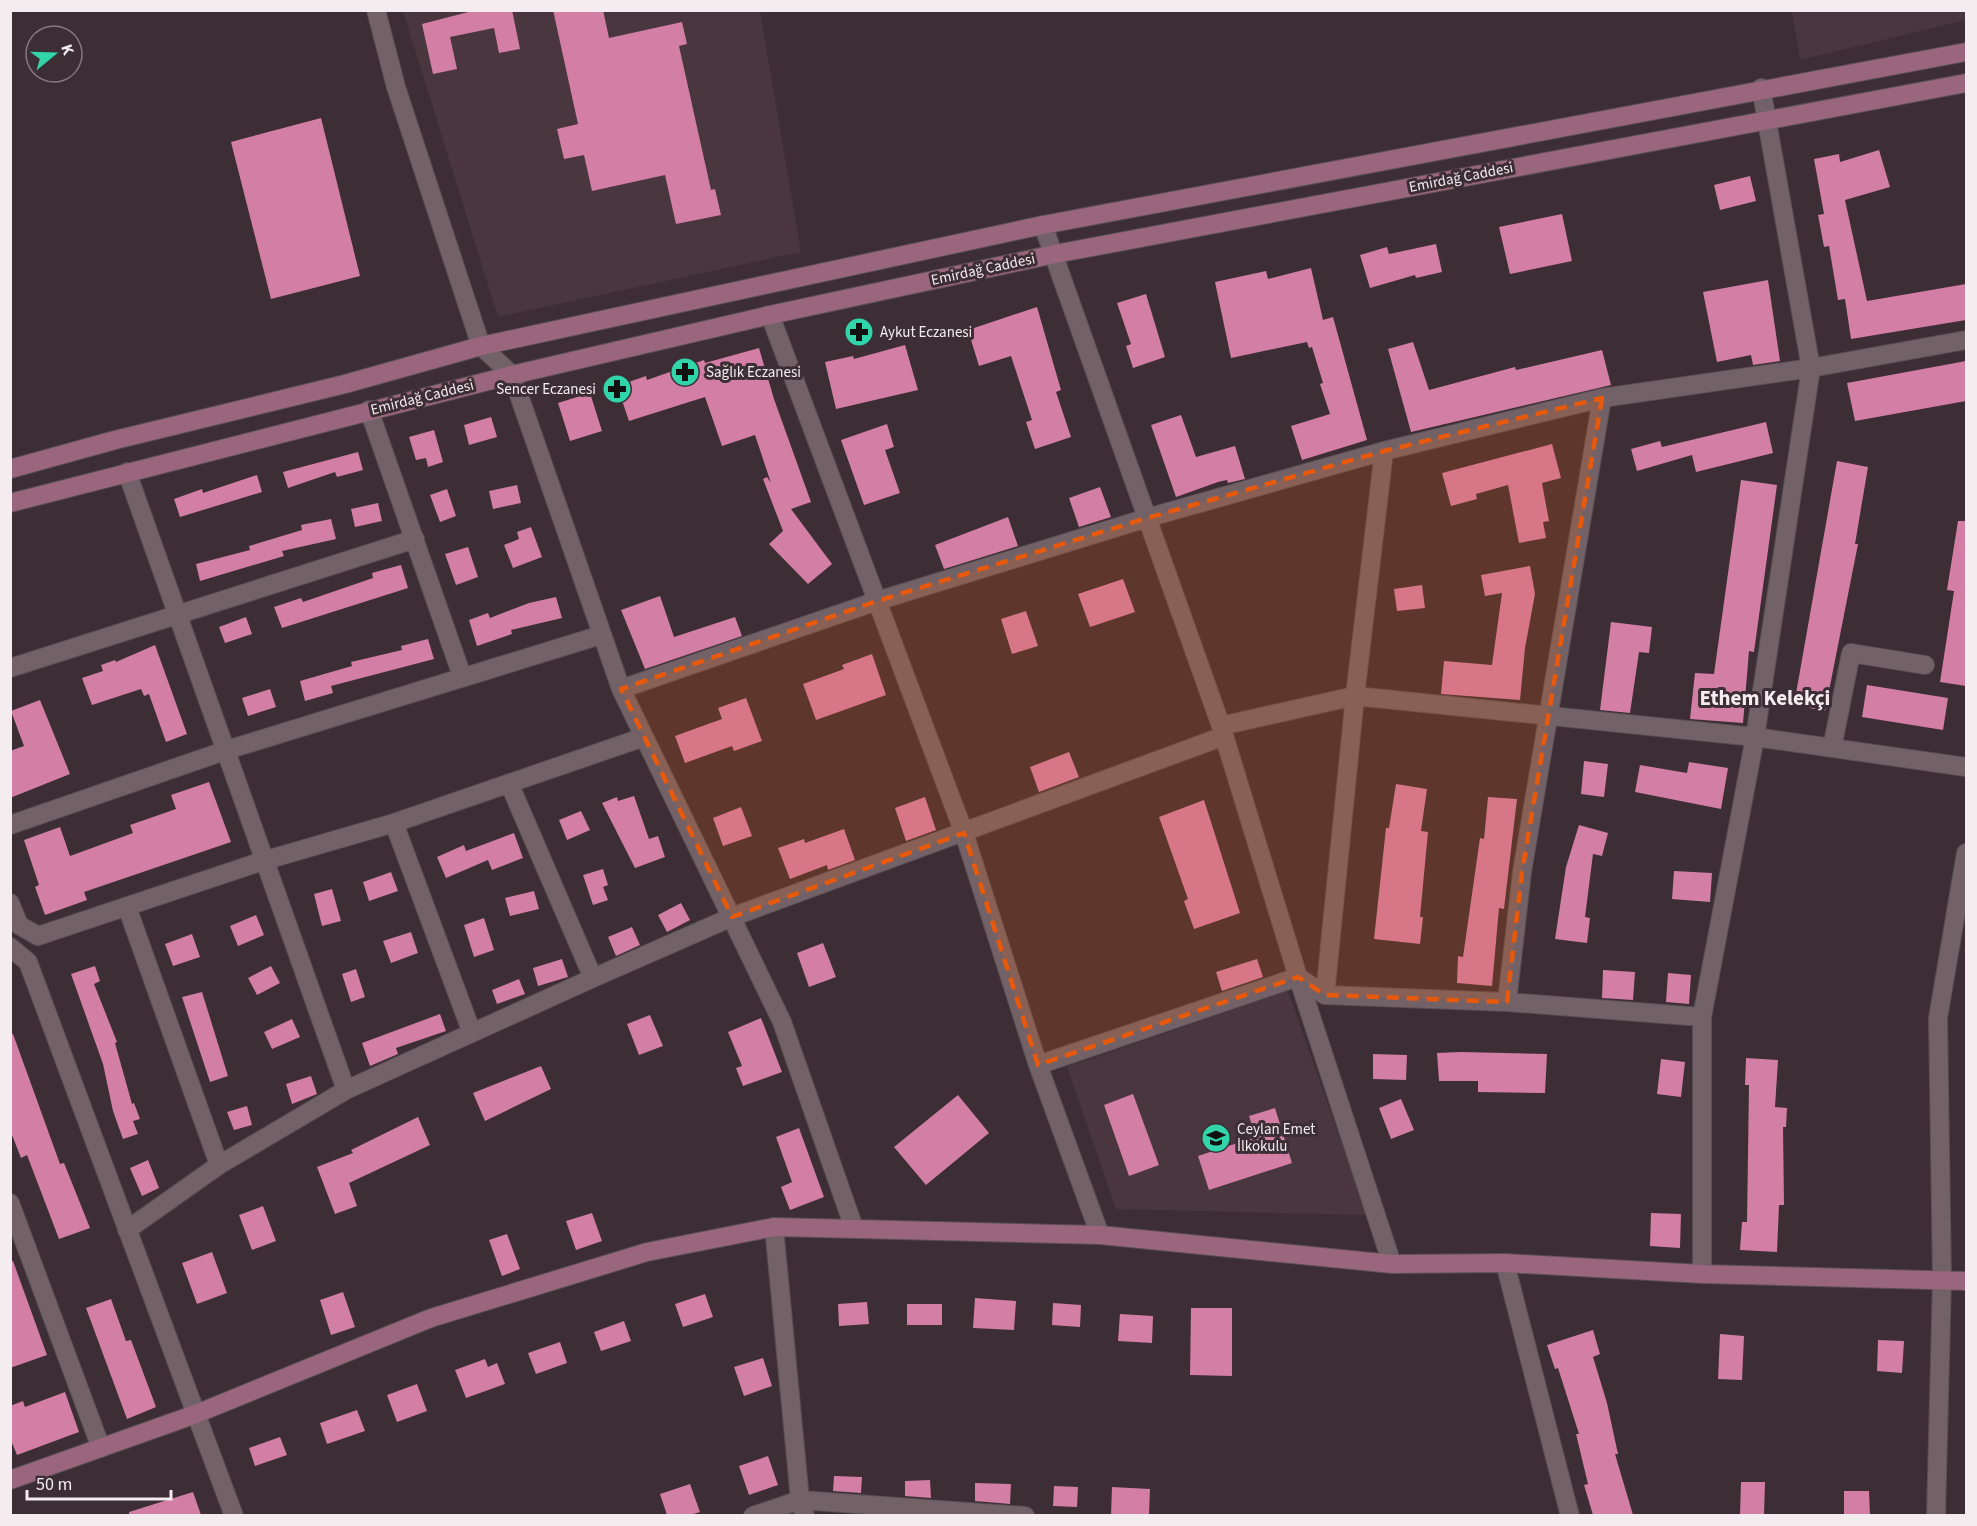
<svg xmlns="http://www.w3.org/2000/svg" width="1977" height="1526" font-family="'Source Sans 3',sans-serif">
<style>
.built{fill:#4a363f}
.building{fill:#d37ea5}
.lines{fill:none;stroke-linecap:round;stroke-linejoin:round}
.street-casing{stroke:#594e52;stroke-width:20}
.secondary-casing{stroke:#594e52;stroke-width:20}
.street{stroke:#726268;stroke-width:18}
.secondary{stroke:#99667e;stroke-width:18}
.marked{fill:#e8590c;fill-opacity:0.2;stroke:#e8590c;stroke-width:4.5;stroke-dasharray:12 8;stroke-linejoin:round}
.labels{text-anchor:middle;stroke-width:6;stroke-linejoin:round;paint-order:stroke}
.street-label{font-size:15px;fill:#f5ecef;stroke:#3c2e34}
.poi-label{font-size:15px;fill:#f5ecef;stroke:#3c2e34;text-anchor:start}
.district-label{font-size:21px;font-weight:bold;fill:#f5ecef;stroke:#3c2e34}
</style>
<rect width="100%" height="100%" fill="#3c2e34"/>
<path class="built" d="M403,11H760L801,252L498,317Z
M1792,11H1966V20L1800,60Z
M1288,991L1367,1215L1116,1209L1067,1067Z"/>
<path class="building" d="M476,10H512L520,49L499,53L494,28L450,37L457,69L433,74L422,24Z
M553,10H603L609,38L682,22L687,44L679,46L711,190L715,189L721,215L676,224L665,175L592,191L584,155L564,159L557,129L578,124Z
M321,118L360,276L271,299L231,142Z
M1879,150L1890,187L1845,200L1867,301L1966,284V320L1851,339L1845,299L1838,300L1829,246L1824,247L1818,215L1824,214L1814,159L1839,154L1840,162Z
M1750,176L1756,201L1720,210L1714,185Z
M1562,214L1572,261L1510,274L1499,227Z
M1436,244L1442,272L1416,278L1415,275L1370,288L1360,255L1387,247L1389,254Z
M1311,268L1323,320L1333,317L1367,440L1302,460L1291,426L1330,414L1320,384L1323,383L1312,347L1309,348L1307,342L1231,358L1215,282L1266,271L1268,279Z
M1768,280L1780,361L1753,365L1751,355L1717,362L1703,292Z
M1146,294L1165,357L1133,368L1126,346L1131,344L1117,303Z
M1037,307L1061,390L1056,392L1071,437L1035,449L1026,422L1032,420L1011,356L979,366L968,330Z
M1413,342L1429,390L1515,367L1516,370L1602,350L1611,385L1411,432L1388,349Z
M905,345L918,390L836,409L825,362L853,356L854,359Z
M759,348L774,399L811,502L791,509L832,564L808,584L769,544L783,531L763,479L767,477L771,483L755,435L722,446L705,397L629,421L617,386L646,376L647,380L704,360L705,363Z
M1966,361V401L1855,421L1847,383Z
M590,393L602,431L570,441L558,403Z
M1181,415L1196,457L1235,446L1245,479L1228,483L1227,480L1218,482L1176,497L1151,425Z
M491,417L497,437L469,445L464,425Z
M1766,422L1773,453L1696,472L1692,455L1637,471L1631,449L1660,441L1662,447Z
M887,424L894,447L885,450L900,493L864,505L841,440Z
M434,430L443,462L428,467L426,458L416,460L409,437Z
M1552,444L1561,478L1542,483L1549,521L1543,522L1546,538L1519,543L1508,485L1476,494L1477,499L1451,506L1442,473Z
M358,452L363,470L337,477L335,472L288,488L283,472Z
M1837,461L1868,467L1855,544H1858L1825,711L1794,705Z
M257,475L262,492L180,517L174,499L202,489L203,493Z
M1741,480L1777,485L1754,652L1749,651L1743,723L1690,719L1695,673L1714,674Z
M517,485L521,503L493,509L489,491Z
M1100,487L1111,517L1079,527L1069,498Z
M447,489L456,516L440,522L430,495Z
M378,503L382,521L355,527L351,509Z
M1008,517L1018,546L944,569L935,545Z
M331,519L336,539L282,551L284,556L200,581L196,564L250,550L249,546L302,530L301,525Z
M1958,521H1966V686L1940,682L1954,591L1947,590Z
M531,527L542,557L513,568L504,545L519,539L517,532Z
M468,547L478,577L456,585L445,554Z
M401,565L408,588L282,628L274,607L301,598L303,602L373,578L372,573Z
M1530,566L1535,594L1525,648L1520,700L1441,694L1444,661L1492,665L1502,593L1485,596L1481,575Z
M1123,579L1135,612L1090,627L1078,594Z
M1422,585L1425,608L1397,611L1394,589Z
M660,596L674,637L735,617L742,636L645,669L621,610Z
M556,597L562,618L511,630L512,634L477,646L469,620L488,613L490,618L529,603Z
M1026,611L1038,646L1012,654L1001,619Z
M246,617L252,634L225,643L219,627Z
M1611,622L1652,627L1649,653L1639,652L1630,713L1600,710Z
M428,639L434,659L331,686L333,693L305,701L300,681L352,666L351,662L402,650L401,646Z
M155,645L187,734L166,742L149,694L144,696L141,689L92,705L82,678L103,671L101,665L115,660L116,662Z
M872,654L886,695L816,720L803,684L844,669L842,665Z
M1867,685L1948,698L1943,730L1862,717Z
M270,689L276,707L248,716L242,698Z
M746,698L762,741L734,751L732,746L685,763L675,736L722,719L718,708Z
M40,700L70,774L10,798V751L24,746L11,711Z
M1069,752L1079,777L1039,792L1030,767Z
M1584,761L1608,764L1604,797L1581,794Z
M1689,762L1728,768L1721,809L1635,792L1640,765L1687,773Z
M209,782L231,842L84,892L87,900L45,915L35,887L39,885L24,840L60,827L70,856L133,833L130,825L176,809L171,795Z
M1396,784L1427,789L1421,831L1428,832L1420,917H1423L1420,944L1374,939L1386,828H1389Z
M634,796L649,839L658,836L665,857L635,868L602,803L617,797L618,801Z
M925,797L936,830L906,841L895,808Z
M1488,797L1517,799L1504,909L1499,908L1492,986L1457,983L1458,956L1463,957L1480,838L1484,839Z
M1204,800L1240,913L1194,929L1184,901L1188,899L1159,817Z
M741,807L752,836L723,846L713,818Z
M581,811L590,830L567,840L559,820Z
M1579,825L1608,833L1602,856L1593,854L1585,917L1590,918L1587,943L1555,939L1566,867Z
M844,829L855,860L828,870L827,865L790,879L778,848L804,839L805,843Z
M514,833L523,858L492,870L488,860L446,878L437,857L464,845L466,851Z
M603,869L608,885L603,887L608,900L593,905L583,875Z
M1674,871L1712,873L1710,902L1672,899Z
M391,872L398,891L369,901L363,882Z
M332,889L341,921L322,926L314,894Z
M534,891L539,909L510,916L505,898Z
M681,903L690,920L667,932L658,915Z
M256,915L264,935L238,946L230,926Z
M484,918L494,950L474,957L464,925Z
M632,927L640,945L616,956L608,937Z
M411,932L418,953L391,963L383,941Z
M192,934L200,957L173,966L165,944Z
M823,943L836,977L809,987L797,953Z
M562,959L568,977L538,986L533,968Z
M1257,959L1263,977L1222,991L1216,972Z
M95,966L100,981L94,984L117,1042L115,1043L132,1104L134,1103L140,1119L133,1121L138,1134L123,1139L113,1111L103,1064L71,974Z
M271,966L280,983L257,995L248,978Z
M356,969L365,997L351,1002L342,974Z
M1603,970L1635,972L1633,1000L1602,998Z
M1668,973L1691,975L1689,1004L1666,1002Z
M519,979L525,994L497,1004L492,990Z
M202,992L228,1076L210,1082L182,997Z
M440,1014L446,1031L396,1048L398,1054L370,1066L362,1043Z
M650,1015L663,1046L639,1055L627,1024Z
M761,1018L782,1072L743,1086L736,1068L742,1066L728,1032Z
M292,1019L300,1037L272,1049L264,1032Z
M10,1034H13L60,1164L64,1163L90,1228L59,1239L27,1155L21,1158L10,1130Z
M1460,1052L1547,1054L1545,1093L1478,1092V1081H1439L1437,1053Z
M1373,1054L1407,1055L1406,1080L1373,1079Z
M1746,1058L1778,1060L1775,1107L1787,1108L1786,1127H1783L1784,1205H1779L1777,1252L1740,1250L1742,1222H1747L1749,1085H1745Z
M1661,1059L1685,1062L1681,1097L1657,1094Z
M541,1066L551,1089L485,1121L473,1093Z
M311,1076L317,1094L292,1104L286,1084Z
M1133,1094L1159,1165L1129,1176L1104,1105Z
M958,1095L989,1133L926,1185L894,1147Z
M1401,1099L1414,1130L1391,1139L1379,1108Z
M247,1106L252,1125L234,1130L227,1112Z
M1275,1108L1292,1163L1209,1190L1198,1156L1256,1137L1249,1116Z
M418,1117L430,1145L349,1183L357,1206L335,1214L317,1167L353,1153L351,1150Z
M799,1128L824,1197L790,1210L781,1187L792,1182L776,1137Z
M148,1160L159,1188L142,1196L130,1168Z
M263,1206L276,1241L252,1250L239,1215Z
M592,1213L602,1241L576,1250L566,1221Z
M1651,1213L1681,1214L1680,1248L1650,1246Z
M507,1234L520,1269L502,1276L489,1240Z
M212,1252L227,1293L197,1304L182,1263Z
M13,1261L47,1355L10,1368V1262Z
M343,1292L355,1327L331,1335L320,1300Z
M705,1294L713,1317L683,1327L675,1304Z
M975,1298L1016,1301L1014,1330L973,1328Z
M111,1299L126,1341L131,1340L156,1407L127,1419L86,1308Z
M867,1302L869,1324L839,1326L838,1304Z
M1053,1303L1081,1305L1080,1327L1052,1325Z
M907,1304H942V1325H907Z
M1191,1308H1232V1376L1190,1375Z
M1120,1314L1153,1316L1152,1343L1118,1341Z
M624,1321L631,1341L601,1351L594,1332Z
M1593,1330L1600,1354L1593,1357L1607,1403L1618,1454H1615L1633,1515H1593L1584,1485L1588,1484L1576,1434H1579L1558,1368L1555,1369L1547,1345Z
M1720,1334L1744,1336L1742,1380L1718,1379Z
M1878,1340L1904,1341L1902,1373L1877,1371Z
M560,1342L567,1363L536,1374L528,1353Z
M763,1358L772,1386L744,1396L734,1367Z
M485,1359L488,1367L497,1363L505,1384L466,1398L455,1370Z
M417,1384L427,1411L397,1422L387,1395Z
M65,1392L79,1432L17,1455L10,1438V1406L23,1401L25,1407Z
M357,1410L365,1431L327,1444L320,1423Z
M280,1437L287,1455L255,1466L249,1448Z
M768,1456L778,1485L749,1495L739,1466Z
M834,1476L862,1477L861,1493L833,1491Z
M930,1480L931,1498L905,1496V1481Z
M1741,1482H1765L1764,1515H1740Z
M975,1483L1011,1484L1010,1504L975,1501Z
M690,1484L700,1512L690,1515H667L660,1494Z
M1054,1486L1078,1487L1077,1507L1053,1506Z
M1112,1487L1150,1489L1149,1515H1111Z
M1844,1491H1869L1870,1515H1844Z
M193,1492L201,1515H129V1512Z"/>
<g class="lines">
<g class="street-casing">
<path id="street" d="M376,10L396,87L481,346L512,375L621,689L782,1022L854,1228
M1043,225L1221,726L1298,977L1392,1264
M770,315L964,833L1038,1065L1100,1235
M369,410L462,676
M127,472L346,1090
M10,668L415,539
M621,689L877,601L1147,518L1384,451L1602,398L1811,368L1966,340
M1221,726L1355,696L1755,737L1966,767
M1832,748L1851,653L1925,665
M509,783L593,978
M394,823L472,1033
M10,825L227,750L601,635
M10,903L19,925L38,936L263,861L394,823L644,737
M127,907L219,1165
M10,947L28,962L234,1516
M1325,995L1507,1002L1702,1017
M1507,1002L1522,872L1602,398
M1038,1065L1298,977L1325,995L1355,696L1384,451
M10,1203L101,1448
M774,1227L800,1500L805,1516
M127,1230L219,1165L346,1090L593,978L732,917L1224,736
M1505,1263L1570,1516
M1702,1274V1017L1755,737L1811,368L1761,88
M753,1516L800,1500L1025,1516
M1936,1516L1942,1279L1938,1018L1966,853"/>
</g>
<g class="secondary-casing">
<path id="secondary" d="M10,469L115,440L345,384L481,346L1043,225L1966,52
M10,503L512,375L770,315L1055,254L1966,83
M10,1480L196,1414L431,1318L647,1252L774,1227L1100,1235L1392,1264L1505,1263L1702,1274L1966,1281"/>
</g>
<use href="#street" class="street"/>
<use href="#secondary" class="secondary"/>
</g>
<path class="marked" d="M1602,398L1522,872L1507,1002L1325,995L1298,977L1038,1065L964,833L732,917L621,689L877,601L1147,518L1384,451Z"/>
<defs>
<g id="pharmacy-disc" transform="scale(1.5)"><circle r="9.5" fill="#32d4a9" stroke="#3c2e34"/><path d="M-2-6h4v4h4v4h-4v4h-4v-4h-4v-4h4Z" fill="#111"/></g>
<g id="school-disc" transform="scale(1.5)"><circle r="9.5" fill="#32d4a9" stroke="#3c2e34"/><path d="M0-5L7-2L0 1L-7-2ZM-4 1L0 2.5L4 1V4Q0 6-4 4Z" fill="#111"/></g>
</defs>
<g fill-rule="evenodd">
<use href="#pharmacy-disc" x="859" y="332"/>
<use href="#pharmacy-disc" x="685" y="372"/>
<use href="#pharmacy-disc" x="617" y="389"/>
<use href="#school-disc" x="1216" y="1138"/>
</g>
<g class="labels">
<g class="street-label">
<text transform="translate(1461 177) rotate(-11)" y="5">Emirdağ Caddesi</text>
<text transform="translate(983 269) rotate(-12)" y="5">Emirdağ Caddesi</text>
<text transform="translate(422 397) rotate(-14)" y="5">Emirdağ Caddesi</text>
</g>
<g class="poi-label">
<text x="880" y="337">Aykut Eczanesi</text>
<text x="706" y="377">Sağlık Eczanesi</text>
<text x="596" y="394" text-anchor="end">Sencer Eczanesi</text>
<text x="1237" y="1134">Ceylan Emet<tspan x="1237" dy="17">İlkokulu</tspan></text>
</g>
<g class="district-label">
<text x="1765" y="705">Ethem Kelekçi</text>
</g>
</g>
<rect width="1977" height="1526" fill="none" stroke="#f5ecef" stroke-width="24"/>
<g transform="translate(54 54) rotate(71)"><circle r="28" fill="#3c2e34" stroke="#867a7f" stroke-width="1.5"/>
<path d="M0-4.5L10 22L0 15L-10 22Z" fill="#32d4a9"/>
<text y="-9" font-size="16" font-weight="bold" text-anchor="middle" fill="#f5ecef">K</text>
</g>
<path d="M27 1490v9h144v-9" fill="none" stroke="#f5ecef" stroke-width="3"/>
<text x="36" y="1490" font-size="18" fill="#f5ecef" stroke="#3c2e34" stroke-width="4.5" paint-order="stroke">50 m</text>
</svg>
